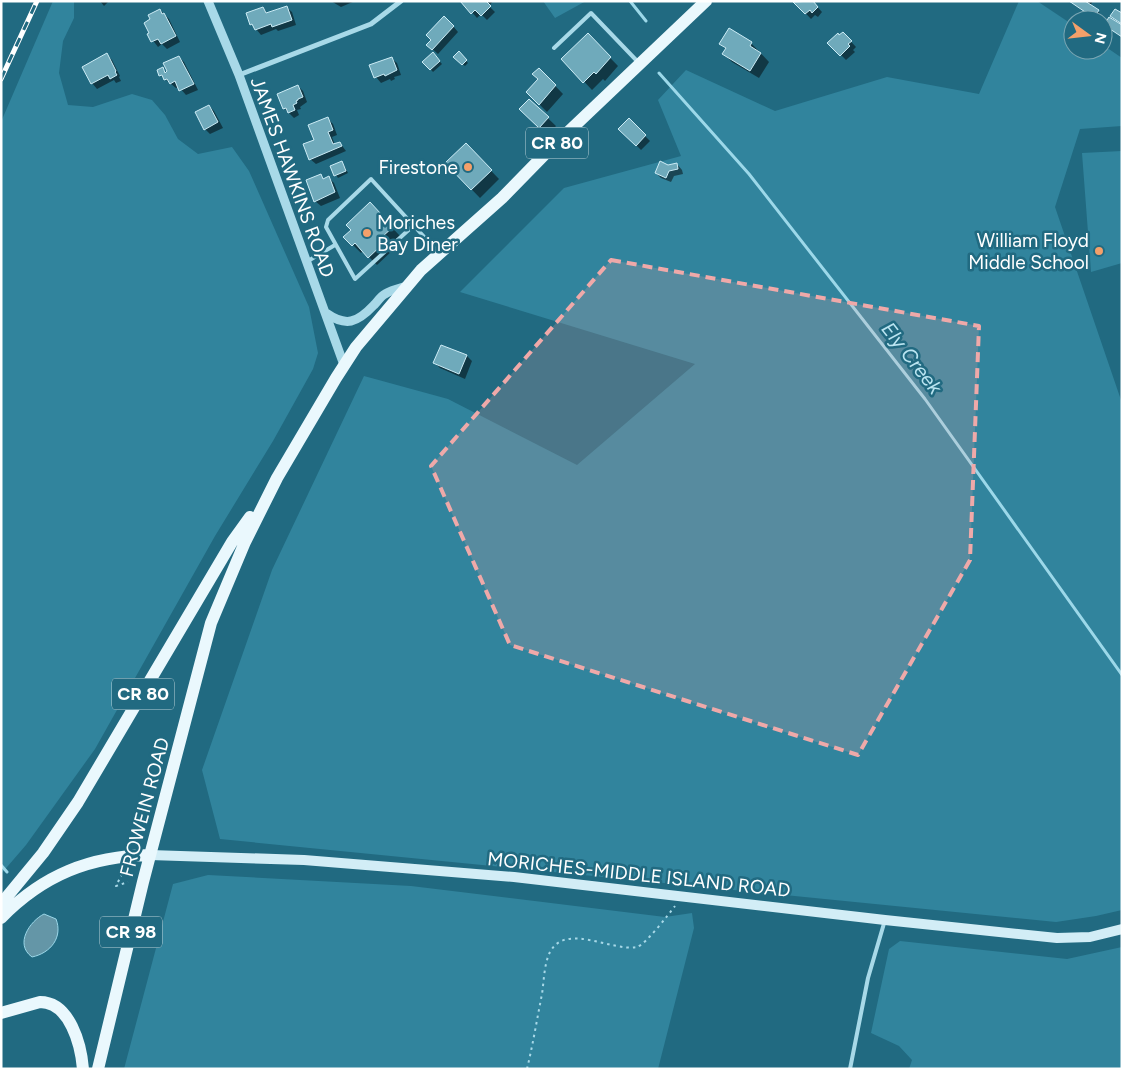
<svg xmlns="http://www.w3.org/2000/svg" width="1123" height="1070" font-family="Figtree,sans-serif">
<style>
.green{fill:#31849d}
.water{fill:#6496a7;stroke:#9cd8e9}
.shadow{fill:#0007}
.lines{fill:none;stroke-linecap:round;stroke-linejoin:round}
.stream{stroke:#9cd8e9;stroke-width:3}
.building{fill:#6faabb;stroke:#ccecf6}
.path{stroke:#a8d9e8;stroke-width:2;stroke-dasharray:2.5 4;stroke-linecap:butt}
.service{stroke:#a8d9e8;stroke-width:4}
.minor{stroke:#a8d9e8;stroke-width:5}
.tertiary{stroke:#a8d9e8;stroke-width:9}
.secondary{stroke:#d2edf6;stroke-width:10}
.primary{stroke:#eaf8fd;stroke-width:12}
.rail-casing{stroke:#fff;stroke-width:5}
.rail{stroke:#216a81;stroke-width:3;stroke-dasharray:9;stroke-linecap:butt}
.marked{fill:#efa9a9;fill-opacity:0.2;stroke:#efa9a9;stroke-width:4;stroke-dasharray:10 6;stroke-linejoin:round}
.poi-dot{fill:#f4a06a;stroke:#216a81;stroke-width:2}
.labels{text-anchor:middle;stroke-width:5;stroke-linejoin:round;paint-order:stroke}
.shield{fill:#216a81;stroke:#bcd2d9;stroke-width:1}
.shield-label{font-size:18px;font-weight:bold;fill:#fff}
.poi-label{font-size:19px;fill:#fff;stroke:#216a81;text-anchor:end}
.street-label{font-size:19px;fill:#fff;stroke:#216a81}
.water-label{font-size:20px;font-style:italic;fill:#bbe5f1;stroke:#216a81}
</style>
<rect width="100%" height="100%" fill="#216a81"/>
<path class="green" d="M53,1H74V18L63,41L59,73L68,105L93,107L132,94L152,100L165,115L178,139L198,154L232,147L249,171L309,307L318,353L313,369L273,441L215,536L95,749L26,845L1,874V122Z
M543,1H586L555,18Z
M1019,1H1037L1073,25V50H1103V45L1122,58V126L1080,129L1055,207L1122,403V910L1096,916L1056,922L220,839L202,770L272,570L364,376L448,399L577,465L695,364L460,292L564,188L681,156L658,100L686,70L775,111L887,77L979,94Z
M1122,151V263L1091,272L1082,153Z
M208,875L411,886L665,917L692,913L694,928L658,1069H124L173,884Z
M900,941L1067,959L1122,947V1069H909L912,1060L899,1046L871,1033L889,949Z"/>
<path class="water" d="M44,914L56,919C63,937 51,953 32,957C14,944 30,921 44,914Z"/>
<path class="shadow" d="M100,1H109L104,6Z
M331,1H355L341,7Z
M462,1H493L489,6L495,12L487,20L481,14L477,18Z
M812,1L822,12L818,17L815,15L811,19L795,2Z
M1070,1H1093L1090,6L1100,13L1096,19Z
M286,7L292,12L296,25L278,31L276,29L261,35L252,24L263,8L268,14Z
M160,10L169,19L180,42L167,49L162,44L158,47L149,35Z
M453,26L458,32L438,54L428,45L433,40Z
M729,30L751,43L769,62L759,78L732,62L724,54L726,49L721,44Z
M843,33L856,47L853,50L855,52L846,60L829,43Z
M588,35L618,66L605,81L603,79L592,90L563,59Z
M459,53L468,63L465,66L455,57Z
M433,54L442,64L433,72L424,62Z
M107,55L112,60L120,76L119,77L121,81L116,83L114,80L97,89L92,83Z
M179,57L184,62L198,90L186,95L179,87L176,88L160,75L162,69L167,73Z
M391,58L397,63L401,75L394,77L395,79L391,81L390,79L381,83L376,77Z
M539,69L563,94L547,112L527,92L540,79Z
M298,86L303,91L307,102L300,107L301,109L297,110L299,115L294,118L284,108Z
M529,100L556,126L548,135L521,109Z
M209,106L214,111L223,128L210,134L205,129Z
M328,119L333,124L337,135L332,137L335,145L340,143L346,151L316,164L310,159L316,140Z
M629,120L650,141L641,150L620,129Z
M466,145L499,179L480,198L446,163Z
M342,162L348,173L338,178L331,167Z
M677,164L682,170L683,174L674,176L671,182L661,178L656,173L668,166Z
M320,176L324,180L329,178L334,183L340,198L321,206L315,201Z
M370,204L400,236L389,246L393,250L377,265L363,251L361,253L345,237L353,230Z
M442,346L467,356L472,361L465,379L440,368L435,363Z"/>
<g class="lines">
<path class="stream" d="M630,1L646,21
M659,73L749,174L925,399L1122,675
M1,865L7,872"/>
</g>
<path class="building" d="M460,1H486L491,6L481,16L475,10L471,14Z
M813,1L818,7L812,13L810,10L805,14L793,2Z
M1069,1H1085L1099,10L1094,18Z
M287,6L292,20L272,27L271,24L255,30L252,24L250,25L246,13L263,7L266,13Z
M160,9L162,14L164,13L176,36L161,44L158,39L151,42L147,34L149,33L144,23L150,19L148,15Z
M1115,9L1122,13V24L1110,16Z
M444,16L454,26L432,50L426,45L431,40L426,35Z
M1109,17L1122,25V37L1104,25Z
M729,28L752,42L750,46L761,53L750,71L722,54L726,48L719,44Z
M843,32L852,41L848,44L850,46L840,56L827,43L838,33L839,35Z
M588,33L611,57L596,74L594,72L583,83L561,59Z
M459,51L467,60L462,65L453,57Z
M433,52L440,61L430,70L422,62Z
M107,53L116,71L115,72L117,75L110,79L108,75L91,84L82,67Z
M179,56L194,84L179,91L175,81L170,84L167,79L164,80L162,75L159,76L157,70L163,67L165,73L167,71L163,63Z
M392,57L397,70L385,76L384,74L374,78L369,65Z
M539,68L556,85L539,105L526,92L538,79L532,74Z
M298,85L303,97L298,99V100L296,101L297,103L293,105L295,110L288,113L286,108L283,109L277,94Z
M529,99L549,117L539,128L519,109Z
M209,105L218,122L204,130L195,112Z
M328,117L333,130L328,132L333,144L340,142L342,146L309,160L303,144L314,140L308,125Z
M629,118L646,135L636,146L618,129Z
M466,143L492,170L471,190L445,163Z
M342,161L346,171L334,176L330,166Z
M660,161L668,165L677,163L678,169L669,171L666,178L655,173Z
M321,174L323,179L329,176L335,192L314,202L306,180Z
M370,202L393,227L382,237L386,241L368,258L355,243L352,246L343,237L351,230L346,225Z
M441,345L467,355L459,374L433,363Z"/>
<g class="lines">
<path class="path" d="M122,874L116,886L128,882
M527,1069C533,1044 537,1019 542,994C544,981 544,964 550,952C566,922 612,952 637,947C645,945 669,914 675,906"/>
<path class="service" d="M554,48L591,13L638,62
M414,225L355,279L326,227L328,220L371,179L438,252
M308,261L335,245
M850,1069L868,978L885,920"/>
<path class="minor" d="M239,75L371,24L401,1"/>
<path class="tertiary" d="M208,1L239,75L344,365
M326,313C346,327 357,323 374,305C377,302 381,296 385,294C391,290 400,288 407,286"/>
<path class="secondary" d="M150,855L304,860L514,877L885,920L1057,938L1090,937L1122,929"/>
<path class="primary" d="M1,904L43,853L78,802L232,542L250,517
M1,918C43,875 90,856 150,855
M1,1013L40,1002C70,1002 81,1045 83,1069
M98,1069L143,882L211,623L245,542L277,478L336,378L356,347L421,270L502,198L546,153L706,1"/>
<g class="rail-casing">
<path id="rail" d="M1,79L37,1"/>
</g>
<use href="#rail" class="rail"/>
</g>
<path class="marked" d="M611,260L979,326L970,560L858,755L510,645L431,466Z"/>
<g class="poi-dot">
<circle cx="468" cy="167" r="5"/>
<circle cx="367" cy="233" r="5"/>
<circle cx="1099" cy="251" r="5"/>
</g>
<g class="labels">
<g class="shield">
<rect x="526" y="127.5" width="62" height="31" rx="4"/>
<rect x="112" y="678.5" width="62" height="31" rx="4"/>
<rect x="100" y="916.5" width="62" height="31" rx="4"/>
</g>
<g class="shield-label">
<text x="557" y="149">CR 80</text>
<text x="143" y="700">CR 80</text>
<text x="131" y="938">CR 98</text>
</g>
<g class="poi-label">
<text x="458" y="174">Firestone</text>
<text x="377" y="229" text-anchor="start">Moriches<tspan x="377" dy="22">Bay Diner</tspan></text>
<text x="1089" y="247">William Floyd<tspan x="1089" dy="22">Middle School</tspan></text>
</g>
<g class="street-label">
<text transform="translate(293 177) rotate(70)" y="7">JAMES HAWKINS ROAD</text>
<text transform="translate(144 807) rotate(-75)" y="7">FROWEIN ROAD</text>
<text transform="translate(639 874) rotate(6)" y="7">MORICHES-MIDDLE ISLAND ROAD</text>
</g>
<g class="water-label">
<text transform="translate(912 358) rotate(52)" y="7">Ely Creek</text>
</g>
</g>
<rect width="1123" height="1070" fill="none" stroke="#ffffff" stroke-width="5"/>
<g transform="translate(1088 35) rotate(105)"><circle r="24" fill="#216a81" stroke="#7aa6b3"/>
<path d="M0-4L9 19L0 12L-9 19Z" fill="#f4a06a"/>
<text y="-8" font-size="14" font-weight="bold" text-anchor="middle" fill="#ffffff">N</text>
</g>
</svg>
